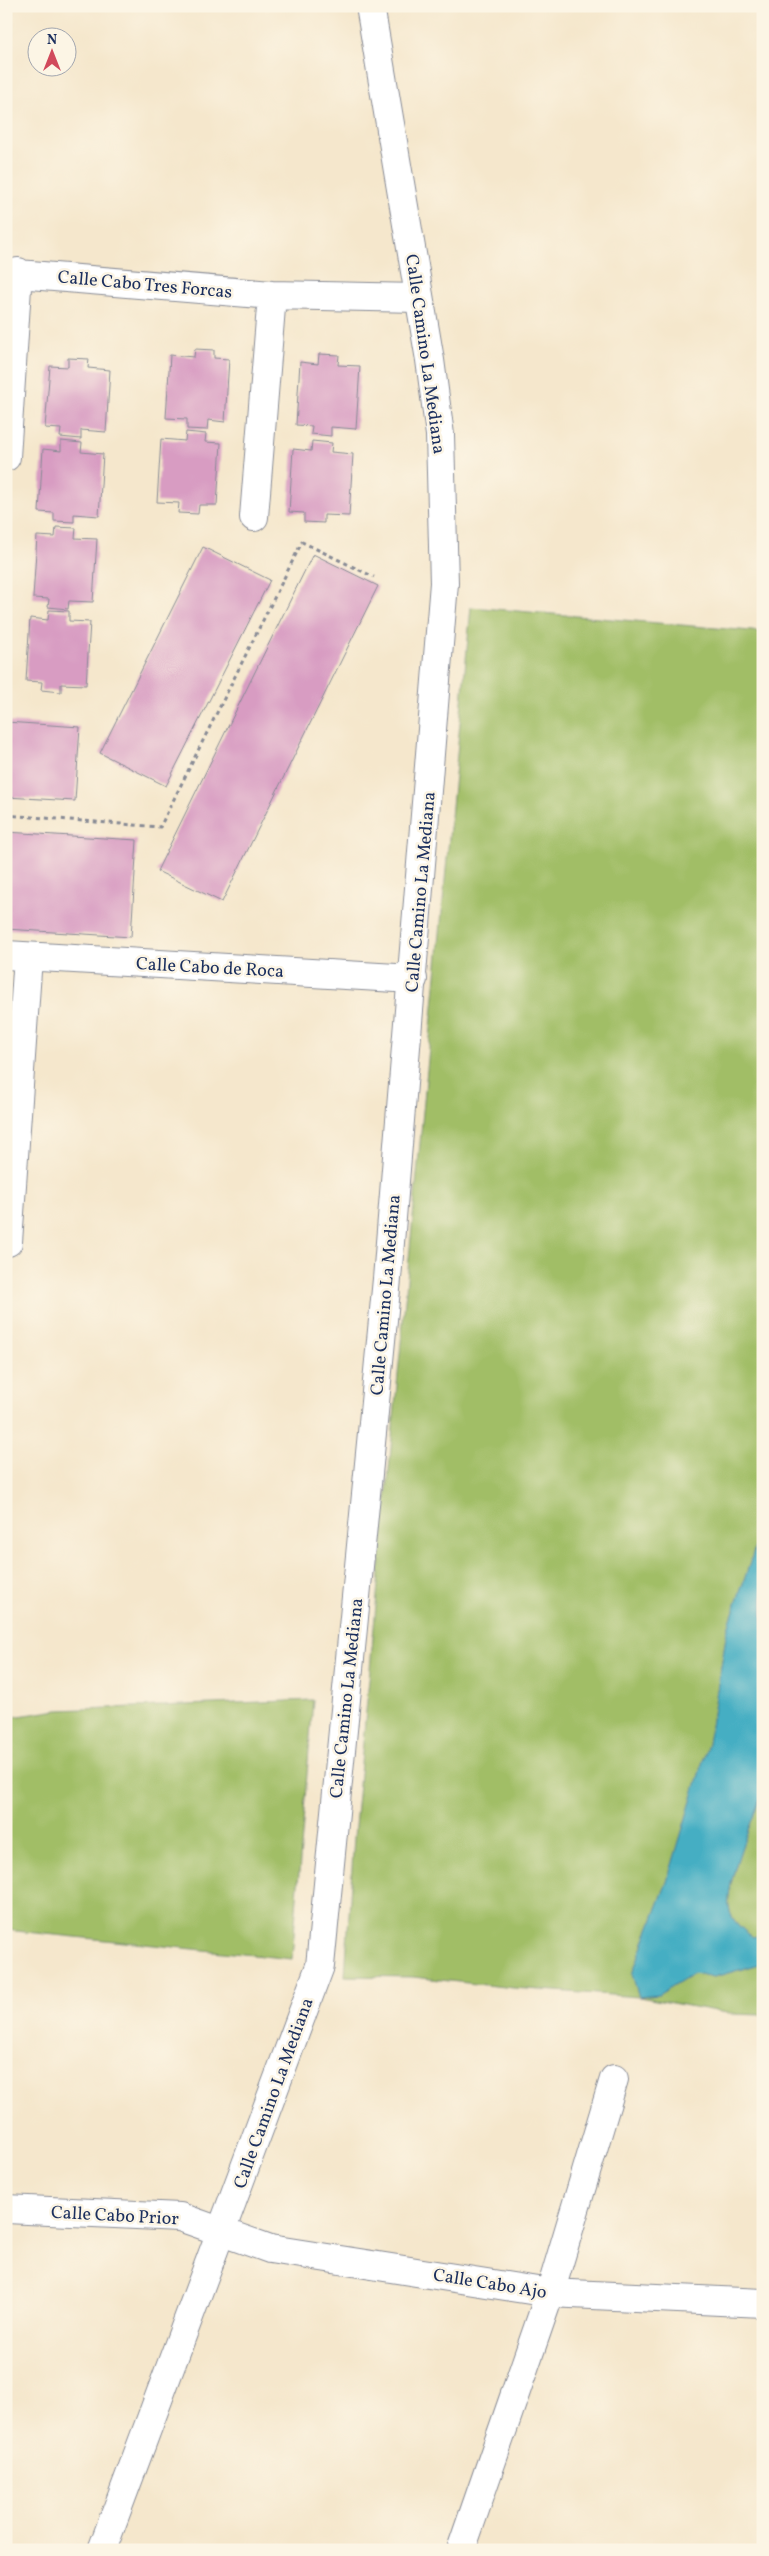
<svg xmlns="http://www.w3.org/2000/svg" width="769" height="2556" font-family="Vollkorn,serif">
<style>
.green{fill:#a1be66;stroke:#5e7662}
.water{fill:#44aec3;stroke:#306e90}
.building{fill:#d89cc2}
.lines{fill:none;stroke-linecap:round;stroke-linejoin:round}
.street-casing{stroke:#888b95;stroke-width:30}
.secondary-casing{stroke:#888b95;stroke-width:30}
.path{stroke:#888b95;stroke-width:3;stroke-dasharray:4 4;stroke-linecap:butt}
.street{stroke:#fff;stroke-width:28}
.secondary{stroke:#fff;stroke-width:28}
.labels{text-anchor:middle;stroke-width:5;stroke-linejoin:round;paint-order:stroke}
.street-label{font-size:18px;fill:#1b2f5e;stroke:#fcf5e5}
</style>
<rect width="100%" height="100%" fill="#fcf5e5"/>
<filter id="ink" filterUnits="userSpaceOnUse"><feTurbulence type="fractalNoise" baseFrequency=".02" numOctaves="2"/><feDisplacementMap in="SourceGraphic" scale="10" xChannelSelector="R" yChannelSelector="G"/><feConvolveMatrix kernelMatrix="1 2 1 2 8 2 1 2 1" color-interpolation-filters="sRGB"/></filter>
<filter id="wash" filterUnits="userSpaceOnUse"><feTurbulence type="fractalNoise" baseFrequency=".0096" numOctaves="4" result="noise"/><feDisplacementMap in="SourceGraphic" scale="20" xChannelSelector="R" yChannelSelector="G"/><feGaussianBlur stdDeviation="1.12" result="paint"/><feColorMatrix in="noise" values="0 0 0 0 0 0 0 0 0 0 0 0 0 0 0 0 0 1.4 0 .05"/><feComposite in="paint" operator="in"/></filter>
<g filter="url(#wash)">
<rect width="100%" height="100%" fill="#f5e7cc"/>
<path class="green" d="M471,607L763,632V1524L727,1631L708,1744L667,1882L632,1974L639,1997L658,1995L694,1973L714,1977L763,1963V2015L732,2014L639,1997L513,1988L413,1977L345,1976L354,1837Z
M313,1700L292,1959L6,1930V1718L58,1710Z
M763,1792V1935L753,1937C743,1930 731,1921 729,1908C725,1884 753,1817 763,1792Z"/>
<path class="water" d="M763,1524V1792C753,1817 725,1883 729,1908C731,1921 743,1930 753,1937L763,1935V1963L714,1977L694,1973L658,1995L639,1997L632,1974L667,1882L708,1744L727,1631Z"/>
<g id="blocks">
<path class="building" d="M195,349L214,350V358L229,359L225,422L208,420L207,430L187,429V419L166,418L170,355L194,357Z
M319,354L339,355L338,365L360,366L356,429L331,427V436L311,434L312,426L296,425L300,362L318,364Z
M68,358L89,359L88,368L110,370L106,432L81,430V439L60,437L61,429L45,428L50,366L68,367Z
M186,432L206,434L205,442L221,443L217,505H199L198,514L178,513L179,503L157,502L161,439L185,441Z
M61,441L82,443L81,452L103,454L99,516L74,514V522L54,521V513L39,512L43,449L61,451Z
M312,441L332,443L331,452L353,454L349,516L324,515V523L304,522V513L289,512L293,449L311,451Z
M56,527L76,528L75,538L97,539L93,602L69,601L68,609L48,607L49,599L33,598L37,536L55,537Z
M203,547L270,580L166,786L100,753Z
M313,554L378,586L222,902L157,871Z
M49,610L69,611V621L90,622L86,685L61,684V692L41,690L42,682L26,681L30,618L48,620Z
M6,722L80,727L75,801L6,797Z
M6,832L137,840L131,937L6,929Z"/>
</g>
</g>
<g filter="url(#ink)">
<use href="#blocks" fill-opacity="0" stroke="#888b95" stroke-width="1"/>
<g class="lines">
<g class="street-casing">
<path id="street" d="M6,273L272,295L419,298
M6,457L18,272
M254,517L272,295
M6,955L413,979
M8,1242L28,957
M6,2209L180,2217L270,2249L550,2293L763,2303
M461,2550L550,2293L614,2079"/>
</g>
<g class="secondary-casing">
<path id="secondary" d="M102,2550L320,1966L387,1279L444,583L440,435L430,360L370,6"/>
</g>
<path class="path" d="M6,815L160,827L302,542L374,577"/>
<use href="#street" class="street"/>
<use href="#secondary" class="secondary"/>
</g>
</g>
<g class="labels">
<g class="street-label">
<text transform="translate(145 284) rotate(5)" y="6">Calle Cabo Tres Forcas</text>
<text transform="translate(426 354) rotate(82)" y="6">Calle Camino La Mediana</text>
<text transform="translate(420 892) rotate(-85)" y="6">Calle Camino La Mediana</text>
<text transform="translate(210 967) rotate(3)" y="6">Calle Cabo de Roca</text>
<text transform="translate(385 1295) rotate(-85)" y="6">Calle Camino La Mediana</text>
<text transform="translate(346 1698) rotate(-84)" y="6">Calle Camino La Mediana</text>
<text transform="translate(273 2093) rotate(-70)" y="6">Calle Camino La Mediana</text>
<text transform="translate(115 2215) rotate(3)" y="6">Calle Cabo Prior</text>
<text transform="translate(490 2283) rotate(9)" y="6">Calle Cabo Ajo</text>
</g>
</g>
<rect width="769" height="2556" fill="none" stroke="#fcf5e5" stroke-width="25"/>
<g transform="translate(52 52)"><circle r="24" fill="#fcf5e5" stroke="#a2a6af"/>
<path d="M0-4L9 19L0 12L-9 19Z" fill="#d1495b"/>
<text y="-8" font-size="14" font-weight="bold" text-anchor="middle" fill="#1b2f5e">N</text>
</g>
</svg>
